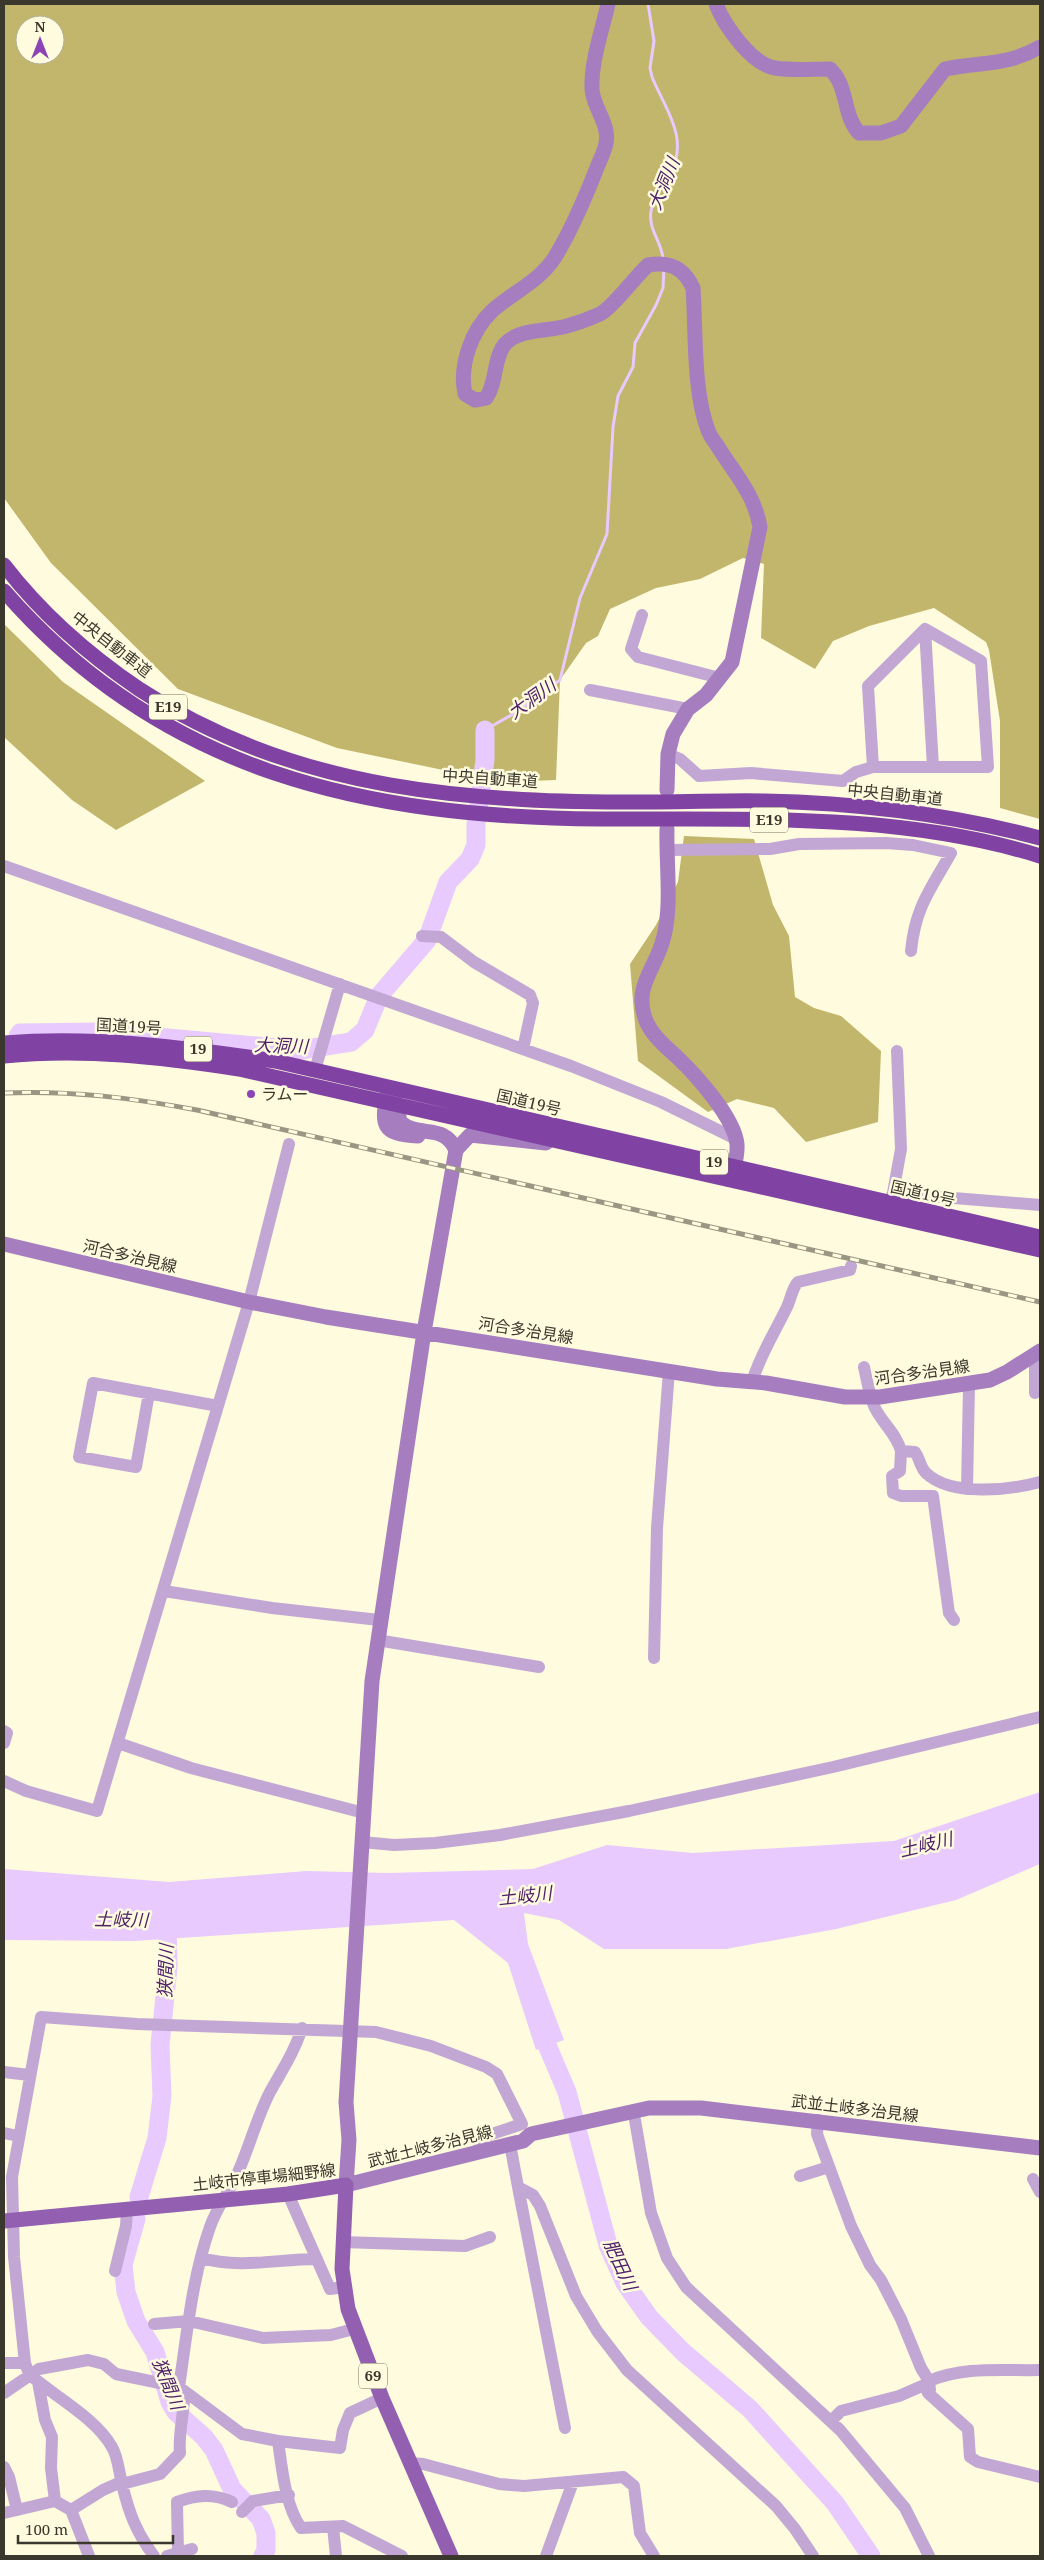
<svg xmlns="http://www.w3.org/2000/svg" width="1044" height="2560" font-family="'Noto Serif','Noto Sans JP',serif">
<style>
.forest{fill:#c2b66c;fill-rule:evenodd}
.water{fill:#e8cafe}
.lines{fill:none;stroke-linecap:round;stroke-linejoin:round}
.stream{stroke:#e8cafe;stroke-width:3}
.river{stroke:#e8cafe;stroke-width:19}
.street{stroke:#c2a7d4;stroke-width:12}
.secondary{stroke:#a67ec0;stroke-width:15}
.primary{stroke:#925fb1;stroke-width:15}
.highway{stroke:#8043a3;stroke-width:15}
.rail-casing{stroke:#999683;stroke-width:5}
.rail{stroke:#fffbde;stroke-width:3;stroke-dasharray:9;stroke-linecap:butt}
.poi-dot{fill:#8c43b5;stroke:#fffbde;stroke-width:2}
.labels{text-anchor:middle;stroke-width:5;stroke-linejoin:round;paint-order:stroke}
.shield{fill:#fffbde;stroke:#757262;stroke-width:1}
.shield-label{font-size:15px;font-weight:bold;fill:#3a382d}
.street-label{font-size:16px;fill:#3a382d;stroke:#fffbde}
.poi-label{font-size:16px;fill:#3a382d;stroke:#fffbde;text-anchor:start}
.water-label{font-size:18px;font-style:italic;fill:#50216a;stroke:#fffbde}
</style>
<rect width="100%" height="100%" fill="#fffbde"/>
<path class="forest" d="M4,4H1040V819L1000,808V721L989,650L986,642L934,608L869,626L833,641L815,669L761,638L764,564L743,558L700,579L656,588L610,609L598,636L586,643L560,680L556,780L501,782L337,748L178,689L51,563L4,498ZM25,25H55V55H25Z
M4,624L63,682L205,781L116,830L72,800L4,737Z
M684,836L754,839L773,905L789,936L795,997L814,1008L841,1016L881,1051L878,1122L806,1142L774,1108L737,1099L708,1112L638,1061L630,964L656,925L678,882Z"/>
<path class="water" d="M1040,1792V1864L956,1900L836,1929L726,1949H604L559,1920L524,1913L528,1944L564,2040L536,2050L508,1963L454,1920L134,1941L4,1940V1869L169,1882L306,1871L388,1873L533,1869L607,1845L693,1853L894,1841Z"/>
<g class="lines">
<path class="stream" d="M648,4L654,41L650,68L652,77C665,109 690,138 670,174C663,187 653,195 651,211C648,230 662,242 663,259
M485,730L515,713L560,680L580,598L607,534L613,427L618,396L633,367L635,343L656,305L663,288L664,268"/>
<path class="river" d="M18,1036L20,1033L102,1032L301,1050L351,1042L365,1030L379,996L427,940L448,882L470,859L476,845V824L485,760V730
M538,2024L567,2092L608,2245L625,2283L649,2317L683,2352L750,2409L835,2503L871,2556
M139,2197L157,2138L162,2096L160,2045L168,1967L167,1922
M136,2219L123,2265L126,2292L136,2321L155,2352L170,2402L176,2412L204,2437L214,2450L232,2489L261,2519L266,2533V2550L263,2556"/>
<path class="street" d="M642,615L631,649L638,657L720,678
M925,629L933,767
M590,690L688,709
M668,754L680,759L699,776L751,773L843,781L856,772L873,767L868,686L925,629L981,661L988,767H873
M666,850L770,849L799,844L886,843L913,845L951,853C930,890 915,908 911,951
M4,866L571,1066L661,1102L736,1139
M422,936L441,937L474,962L530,995L533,1003L523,1049
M315,1070L340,984
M893,1193L901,1149L897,1051
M886,1211L893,1193L1040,1205
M1032,1356L1035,1363V1393
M864,1367C867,1380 869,1394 874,1406C881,1422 897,1434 901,1451L915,1452C920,1459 920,1467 926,1473C951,1497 1010,1490 1040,1482
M752,1382C760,1355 775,1332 787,1307C791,1299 792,1288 798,1282L850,1270L851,1266
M149,1393L136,1467L79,1457L93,1383L218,1406
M901,1451L900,1471L892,1476L893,1493L901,1496H933L949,1613L954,1620
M967,1489L969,1385
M164,1591L272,1608L379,1620
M377,1640L539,1667
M654,1658L657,1528L669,1371
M4,1731L7,1733L4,1743
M118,1743L191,1768L364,1813
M4,1781L26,1791L97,1811L249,1302L289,1144
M362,1842L394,1845L435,1843L500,1835L629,1811L833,1767L1040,1717
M4,2072L29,2075
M635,2120L651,2213L667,2258L686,2287L840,2430L905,2508L929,2556
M818,2120L817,2134L851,2226L870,2265L881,2280L901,2319L921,2368L929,2381C965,2366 1002,2371 1040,2370
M4,2133L18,2136
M510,2144L518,2187L533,2195L540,2206L576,2296L597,2331L627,2370L776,2506L795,2529L813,2556
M800,2176L829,2167
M1033,2179L1040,2192
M518,2187L565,2428
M288,2194L330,2289L344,2287
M342,2242L465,2246L490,2237
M201,2258C241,2269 277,2259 317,2259
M115,2271L126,2226L127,2209
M154,2324L189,2321L263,2338L331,2335L354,2329
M4,2363H25
M929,2381L930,2390L928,2393L968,2429L970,2457L978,2462L1040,2477
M38,2382L45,2420L52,2437L51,2468L55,2501L71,2510L89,2556
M179,2387L242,2434L278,2441C282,2468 285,2505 301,2528L343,2526L402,2556
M4,2393L39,2369L88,2360L104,2364L116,2374L179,2387C187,2334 192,2278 210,2227C217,2206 231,2190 239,2170C250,2145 257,2117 270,2092C282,2070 294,2053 302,2028
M831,2421L841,2411L899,2396L929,2383
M278,2441L340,2448L343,2430L350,2413L382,2398
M410,2463L423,2464L499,2484L524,2486L623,2477L634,2486L640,2533L654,2556
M4,2467L9,2477L17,2510
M122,2484L160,2474L180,2453C178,2432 185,2412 184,2391
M71,2510L103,2490L121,2482
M242,2512L253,2501L289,2495
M4,2513L55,2501
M333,2527L336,2556
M178,2553L177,2502C196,2495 213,2493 232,2502
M154,2556C136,2532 129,2513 122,2484C119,2472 118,2457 112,2447C96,2418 54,2396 29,2374L25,2363L14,2257L12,2177L41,2017L137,2024L376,2032L431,2046L486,2067L497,2074L522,2124L486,2136L479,2142L480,2150
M167,2556L192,2549
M546,2556L573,2482"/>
<path class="secondary" d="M608,4C602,31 591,61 592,89C593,108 610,124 606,143C605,150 601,158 598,165C586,196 572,229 555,257C539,282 513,292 492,311C471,331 459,366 465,394L475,400L486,398C497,383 493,359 505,344C519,329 546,331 563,327C575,324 589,319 600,314C612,308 636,276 648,265C670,261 684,268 693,288C696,330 693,392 708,430C710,437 716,443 720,450C736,475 755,496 760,527L732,662L706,695L688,709L673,734L668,754L667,790
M716,4C724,25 751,64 775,68C793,71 812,69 830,69C849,87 842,114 859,133H881L901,126L945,69C983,61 1004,67 1040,47
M667,829C666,863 672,904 664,936C657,969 631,986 647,1023C653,1036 666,1047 677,1057C696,1075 734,1117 737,1144C738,1155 734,1167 732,1178
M388,1091C381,1125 381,1134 418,1136
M392,1094L397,1105L400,1122C420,1139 443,1122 456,1150L424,1332L372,1681L346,2102L349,2140L346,2185L523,2141L531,2134L649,2108H701L1040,2148
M456,1150L470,1135L546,1143
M4,1244L249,1302L326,1317L717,1379L766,1383L845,1397H880L990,1380L1007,1372L1040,1351"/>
<path class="primary" d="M4,2221L288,2194L346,2185L342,2269L348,2309L382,2398L451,2556"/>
<path class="highway" d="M4,565C41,613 89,655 139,689C298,793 475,803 659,802C694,802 730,800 765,801C858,803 950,814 1040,838
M4,591C163,774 367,817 600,819C746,820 898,812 1040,856
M4,1043C95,1036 184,1047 275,1061L1040,1237
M4,1056C83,1048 161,1057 239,1069L1040,1250"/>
<g class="rail-casing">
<path id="rail" d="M4,1093C70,1090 132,1098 197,1110L1040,1302"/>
</g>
<use href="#rail" class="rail"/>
</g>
<circle class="poi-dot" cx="251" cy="1094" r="5"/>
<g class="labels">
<g class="shield">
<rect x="149" y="694.5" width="38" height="25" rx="4"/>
<rect x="750" y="807.5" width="38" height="25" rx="4"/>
<rect x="184" y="1036.5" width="28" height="25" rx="4"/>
<rect x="700" y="1149.5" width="28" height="25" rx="4"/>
<rect x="359" y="2363.5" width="28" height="25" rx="4"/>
</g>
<g class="shield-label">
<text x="168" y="712">E19</text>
<text x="769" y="825">E19</text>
<text x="198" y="1054">19</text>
<text x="714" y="1167">19</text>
<text x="373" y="2381">69</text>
</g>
<g class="street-label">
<text transform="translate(112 644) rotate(38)" y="6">中央自動車道</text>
<text transform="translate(490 778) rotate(4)" y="6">中央自動車道</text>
<text transform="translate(895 794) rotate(6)" y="6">中央自動車道</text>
<text transform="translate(129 1026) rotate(3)" y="6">国道19号</text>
<text transform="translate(529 1102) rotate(13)" y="6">国道19号</text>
<text transform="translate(923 1193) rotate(13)" y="6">国道19号</text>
<text transform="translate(130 1256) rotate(13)" y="6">河合多治見線</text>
<text transform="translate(526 1330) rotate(9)" y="6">河合多治見線</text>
<text transform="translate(922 1372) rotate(-8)" y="6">河合多治見線</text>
<text transform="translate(855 2108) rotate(7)" y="6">武並土岐多治見線</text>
<text transform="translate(430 2146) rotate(-14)" y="6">武並土岐多治見線</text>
<text transform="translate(264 2177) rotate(-6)" y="6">土岐市停車場細野線</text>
</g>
<g class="poi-label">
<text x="261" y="1100">ラムー</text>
</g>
<g class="water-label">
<text transform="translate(664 184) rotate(-68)" y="6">大洞川</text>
<text transform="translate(532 699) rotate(-36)" y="6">大洞川</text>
<text transform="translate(281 1046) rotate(2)" y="6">大洞川</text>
<text transform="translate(926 1845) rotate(-13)" y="6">土岐川</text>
<text transform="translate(525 1896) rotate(-6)" y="6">土岐川</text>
<text transform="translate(121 1920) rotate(1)" y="6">土岐川</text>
<text transform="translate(166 1971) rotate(-88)" y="6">狭間川</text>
<text transform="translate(620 2265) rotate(65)" y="6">肥田川</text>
<text transform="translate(168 2384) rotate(68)" y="6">狭間川</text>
</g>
</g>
<rect width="1044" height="2560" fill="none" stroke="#3a382d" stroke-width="10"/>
<g transform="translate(40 40)"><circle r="24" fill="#fffbde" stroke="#b0ad97"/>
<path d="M0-4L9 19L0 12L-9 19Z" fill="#8c43b5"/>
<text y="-8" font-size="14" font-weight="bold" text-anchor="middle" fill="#3a382d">N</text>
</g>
<path d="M18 2535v8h155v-8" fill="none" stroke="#3a382d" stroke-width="2.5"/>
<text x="25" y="2535" font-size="15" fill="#3a382d" stroke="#fffbde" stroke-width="4" paint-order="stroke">100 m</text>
</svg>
